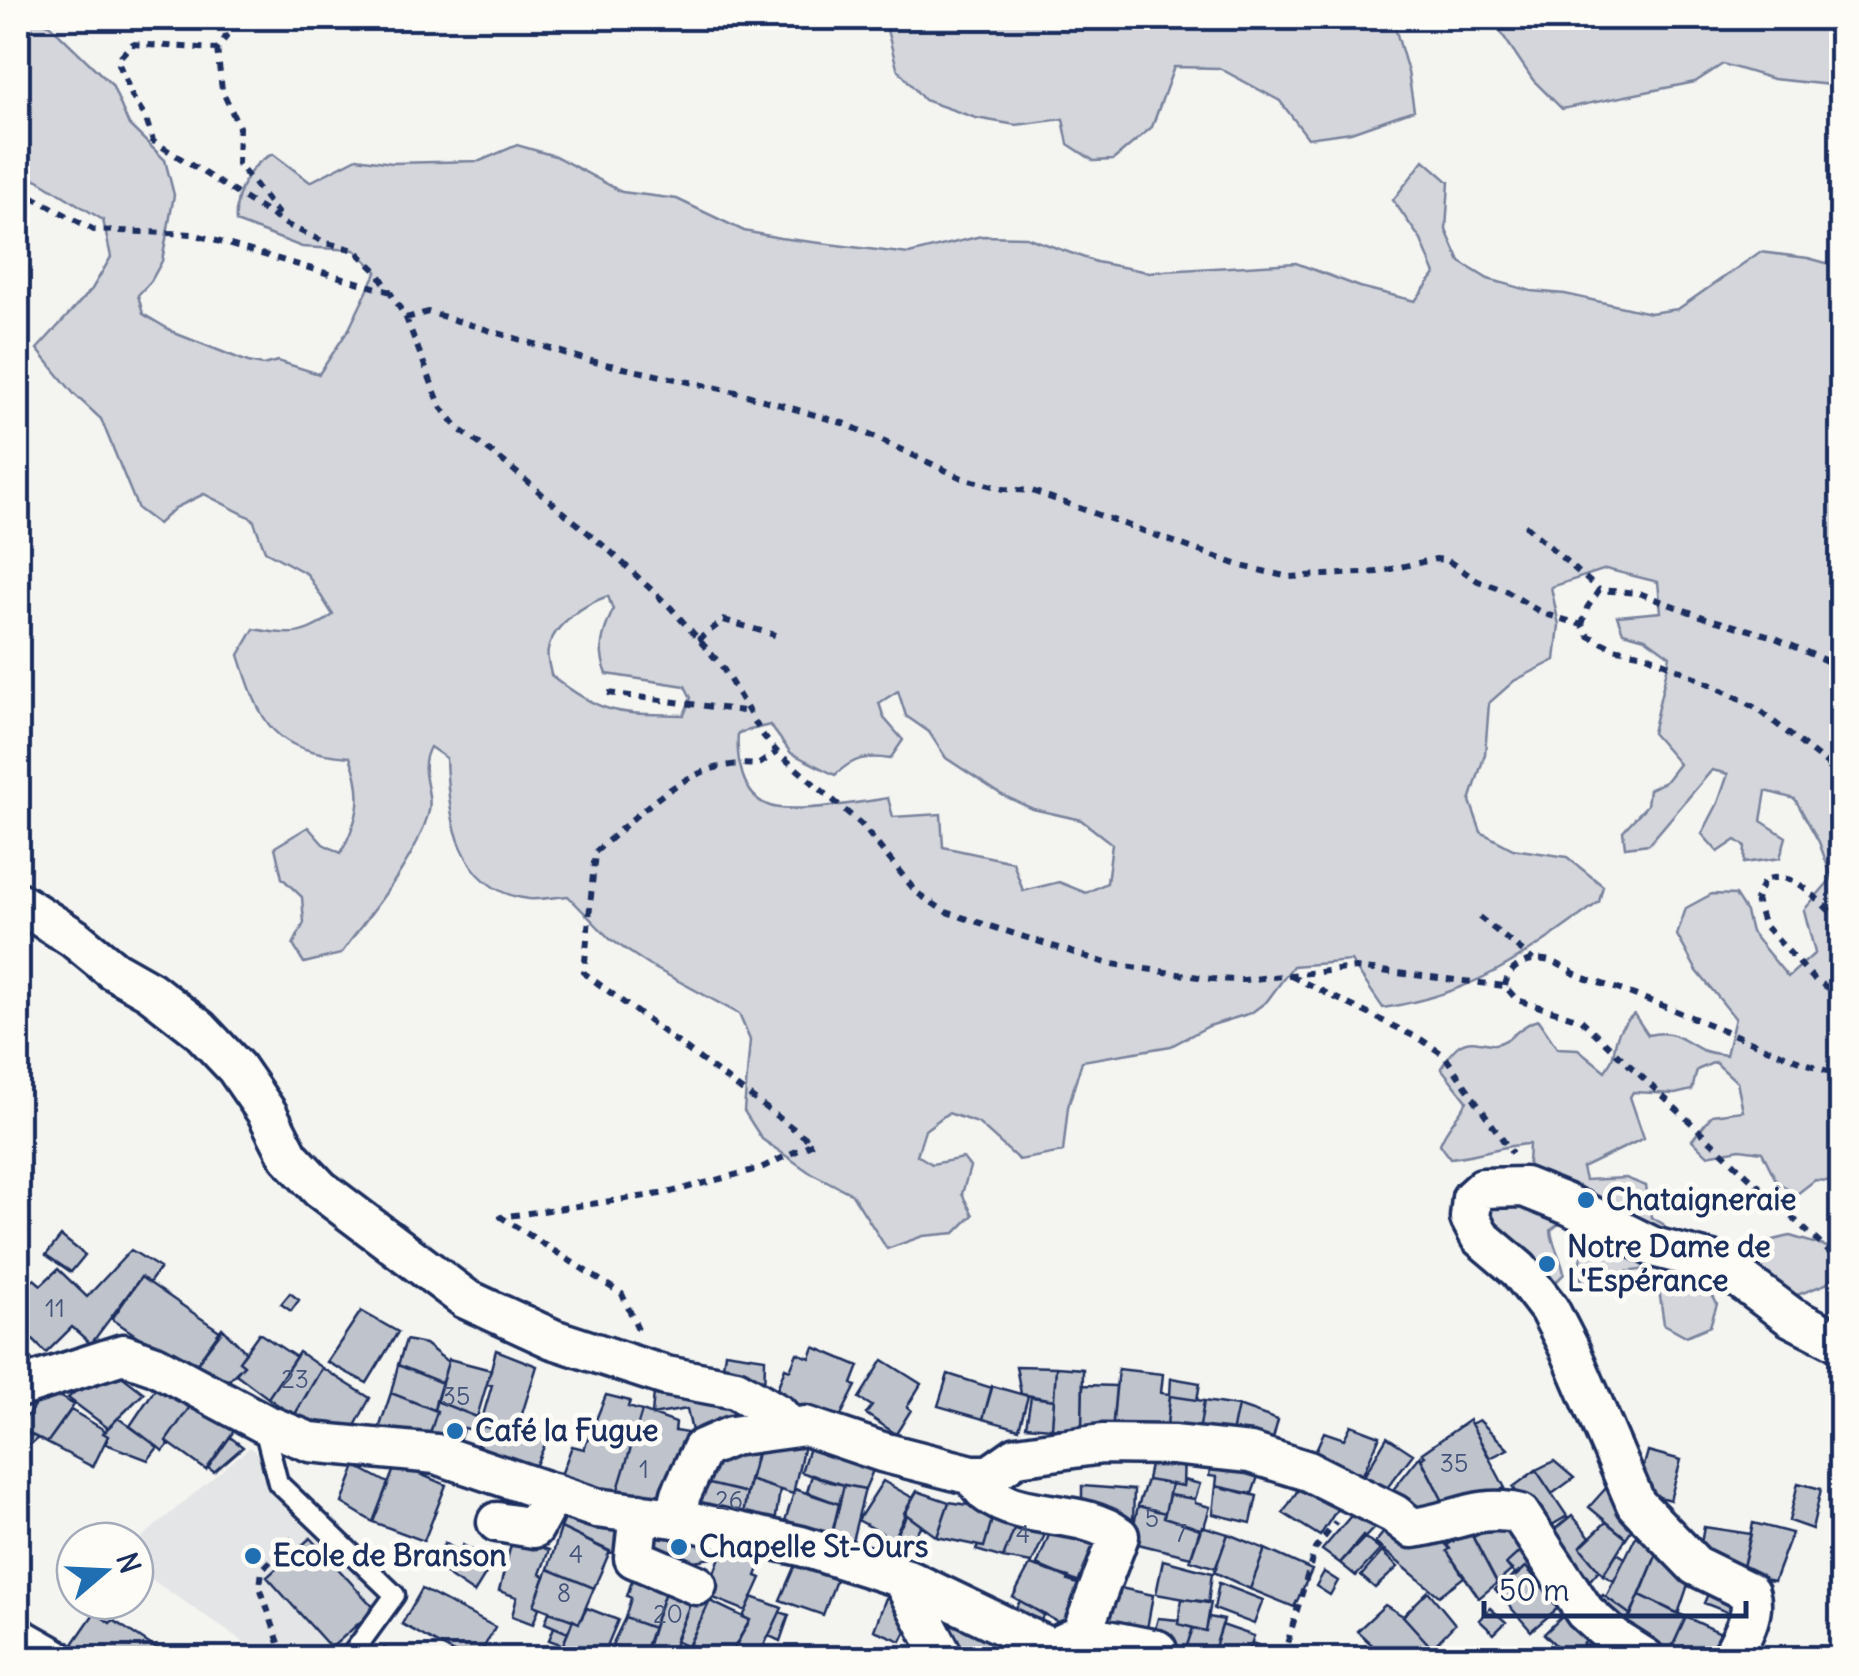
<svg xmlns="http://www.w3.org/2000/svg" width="1859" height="1676" font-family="Delius,sans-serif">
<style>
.built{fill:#e4e5e6}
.green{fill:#d4d6db;stroke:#78829c;stroke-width:2.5;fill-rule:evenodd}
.building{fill:#bfc3cc;stroke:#1b2f5e;stroke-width:2.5}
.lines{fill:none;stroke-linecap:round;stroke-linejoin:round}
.lane-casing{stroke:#1b2f5e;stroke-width:25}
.street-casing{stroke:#1b2f5e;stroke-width:45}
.path{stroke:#1b2f5e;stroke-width:6;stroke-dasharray:8 8;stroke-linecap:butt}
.lane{stroke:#fdfcf7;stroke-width:18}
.street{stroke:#fdfcf7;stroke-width:38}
.poi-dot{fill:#1f6fb2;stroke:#fdfcf7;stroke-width:4}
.labels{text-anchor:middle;stroke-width:10;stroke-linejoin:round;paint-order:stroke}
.number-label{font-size:25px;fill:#44547a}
.poi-label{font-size:30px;font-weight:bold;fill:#1b2f5e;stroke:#fdfcf7;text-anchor:start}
</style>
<rect width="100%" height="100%" fill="#f4f4f1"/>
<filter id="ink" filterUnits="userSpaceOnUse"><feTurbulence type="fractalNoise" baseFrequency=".01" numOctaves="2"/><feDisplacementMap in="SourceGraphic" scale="20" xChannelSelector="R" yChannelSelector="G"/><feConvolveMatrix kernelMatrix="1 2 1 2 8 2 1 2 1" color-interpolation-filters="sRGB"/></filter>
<g filter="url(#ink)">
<path class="built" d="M250,1447L406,1587L355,1658H267L135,1568V1543Z"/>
<path class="green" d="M18,18H35L49,24L112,85L129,125L165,160L174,195L162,261L151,281L138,295L143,314L177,334L248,362L263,365L278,361L319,374L349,329L377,271L355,250L302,247L236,222C234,196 247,165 273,154L310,182L357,158L392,163L480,161L517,145L555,156L622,192L677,199L744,231L780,238L909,254L981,236L1026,237L1096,262L1148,272L1296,263L1360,287L1415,301L1435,274L1421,240L1393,200L1424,160L1449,182L1446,230L1460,262L1488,279L1531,291L1565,294L1650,313L1678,309L1760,252L1808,258L1841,267V1182L1815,1180L1797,1194L1777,1182L1762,1152L1740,1149L1707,1155L1692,1140L1712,1115L1743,1111L1737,1082L1715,1062L1697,1070L1692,1090L1675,1094L1633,1092L1630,1097L1644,1138L1582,1168L1585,1180L1626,1178L1646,1186L1651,1217L1663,1224L1690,1271L1703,1279L1717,1304L1710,1326L1686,1336L1664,1324L1658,1283L1647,1269L1618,1273L1606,1282L1587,1289L1577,1272L1590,1223L1564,1220L1551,1230C1552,1246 1562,1258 1564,1274L1552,1286L1481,1226L1486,1199L1539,1176L1528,1164L1529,1144C1501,1145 1478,1156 1450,1158L1440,1144C1446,1128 1459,1116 1467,1101L1441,1068C1451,1053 1458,1038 1479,1042C1482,1042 1493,1045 1495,1044C1513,1041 1520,1024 1538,1020L1557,1048L1578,1049L1605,1071C1622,1049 1606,1038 1634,1014L1648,1035C1674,1029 1680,1039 1702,1050C1709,1053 1718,1054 1726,1055L1735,1018L1697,971L1677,935L1686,908L1712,894L1735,895L1746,912L1751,932L1788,977L1815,953L1804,910L1832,878L1819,842L1795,799L1766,791L1761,821L1786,837L1780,858L1744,863L1745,846L1736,840L1718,852L1702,834L1718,803L1728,774L1712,770L1649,844L1625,847L1623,831L1647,805L1649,789L1665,782L1679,764L1652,733L1670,656L1645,638L1623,632L1617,616L1661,612L1658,582L1606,569L1551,587L1559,625L1555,660L1514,681L1489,703L1485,754L1470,801L1481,832L1513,849L1567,857L1603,886L1599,902C1526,955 1475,994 1383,1008L1351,961L1293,966L1267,1001L1251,1013L1209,1026L1171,1046L1082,1061L1068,1107L1063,1152L1019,1160L978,1123L948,1113L925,1130L917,1155L932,1164L963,1158L970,1167L962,1194L973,1215L955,1233L923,1236L887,1249L852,1194L809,1172L762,1139L744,1111L750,1040L739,1014L649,965L610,939L568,896C556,897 541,900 529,899C458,891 448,817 446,758L430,747C416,772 435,792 428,815C412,866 371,911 341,954L304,963L293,945L304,923L302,897L282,878L275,847L308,827L323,844L341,853C359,818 365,795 350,757C272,751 261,725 239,655L254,629C290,636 303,637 333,615L307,574L265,551L253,519L204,494L175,508L158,524L138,509L101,419L74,394L37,349L92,289L111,257L103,220L38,180L18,172ZM608,596L613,610C602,634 597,650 607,674L685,686L691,698L684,715C619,713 604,717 551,675C550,668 546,657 548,650C553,624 585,604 608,596ZM898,691L906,716L929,732L946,758L1002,795L1033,809L1081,820L1112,844L1107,883L1086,893L1059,882L1023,891L1013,862L943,847L941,814L893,817L888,798C863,802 793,814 770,806C742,797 736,758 738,733L770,725L791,753L835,775C853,758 866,755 890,759L903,740L884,718L879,703Z
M887,18H1399L1394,24L1408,72L1414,110L1351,132L1308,138L1280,101L1219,68L1174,67L1152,127L1113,160L1094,161L1068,144L1063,119L1016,125L976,118L924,100L897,68L885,22Z
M1439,18H1841V86L1773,79L1723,64L1695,82L1562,109L1533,80L1498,28L1443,22Z
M1790,1236L1841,1251V1273L1834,1275L1826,1284L1792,1297L1748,1267L1764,1242Z"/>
<path class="building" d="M61,1236L85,1255L71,1272L46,1255Z
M131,1250L160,1268L149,1283L141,1277L91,1344L72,1327L46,1353L18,1325V1296L34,1279L41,1285L58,1269L87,1297Z
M141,1277L221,1332L190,1372L112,1319Z
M290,1293L299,1300L291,1311L281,1304Z
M361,1311L398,1332L367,1383L327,1362Z
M222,1328L246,1352L239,1361L244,1365L223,1386L195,1366Z
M259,1333L296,1357L268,1398L236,1374L244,1365L239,1361Z
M406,1340L425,1344L448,1362L442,1383L398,1365Z
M814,1347L859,1366L852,1384L856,1386L837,1423L774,1397L785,1368L790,1370L797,1353L810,1358Z
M496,1350L537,1366L517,1430L482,1419L492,1385L487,1384Z
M299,1352L322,1368L294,1416L268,1398Z
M725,1352L765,1358L764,1395L722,1374Z
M449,1359L491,1370L477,1417L436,1401Z
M883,1360L921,1384L907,1407L911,1410L896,1434L866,1414L872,1406L859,1398Z
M106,1364L144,1393L108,1428L68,1398Z
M398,1365L442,1383L434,1410L391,1393Z
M1016,1366L1056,1367L1054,1400L1021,1394Z
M1056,1367L1083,1369L1082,1429L1052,1428Z
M322,1368L370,1398L348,1439L294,1416Z
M1118,1369L1163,1374L1161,1393L1170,1394L1166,1436L1112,1431Z
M948,1374L992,1388L983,1419L938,1406Z
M163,1377L196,1398L166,1441L169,1444L163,1451L130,1426Z
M1171,1378L1200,1383L1197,1400L1170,1396Z
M1083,1385L1116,1386L1112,1431L1082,1429Z
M992,1386L1028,1396L1019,1429L983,1419Z
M47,1389L74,1405L47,1443L18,1428Z
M654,1392L734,1398L733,1431L695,1445L687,1409L652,1415Z
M391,1393L437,1411L429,1437L377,1435Z
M606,1395L630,1401L628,1407L642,1411L616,1496L558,1483L572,1446L584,1449Z
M1170,1396L1204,1401L1198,1439L1166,1435Z
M1031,1397L1054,1400L1052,1428L1026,1426Z
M196,1398L236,1428L206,1470L166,1441Z
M436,1401L477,1417L473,1430L464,1428L457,1444L429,1437L437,1411L434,1410Z
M1204,1401L1238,1406L1230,1442L1198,1439Z
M1238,1406L1278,1420L1270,1450L1230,1442Z
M71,1410L106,1431L103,1433L108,1436L93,1467L47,1443Z
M642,1411L676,1423L675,1431L687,1433L688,1461L661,1507L616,1496Z
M118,1418L158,1447L148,1460L106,1444L108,1436L103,1433Z
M1469,1420L1505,1488L1447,1509L1421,1459L1425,1456L1422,1453Z
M1479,1420L1508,1449L1490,1458L1471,1424Z
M500,1424L547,1440L534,1469L476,1451L482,1426L498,1430Z
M1351,1425L1380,1436L1359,1483L1311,1461L1324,1432L1344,1439Z
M18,1428L38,1438L18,1454Z
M813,1435L877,1461L865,1489L830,1482L801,1472Z
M230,1437L243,1447L214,1472L208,1468Z
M761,1437L804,1445L793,1494L749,1480Z
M761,1437L747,1493L701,1482L715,1450Z
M1387,1437L1413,1454L1387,1488L1364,1476Z
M1648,1451L1681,1460L1670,1500L1637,1491Z
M1152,1454L1184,1455L1183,1486L1147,1480Z
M1212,1454L1262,1465L1252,1494L1216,1486L1217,1477L1209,1476Z
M1420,1456L1447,1509L1416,1518L1388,1496Z
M1554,1461L1574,1478L1552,1494L1536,1470Z
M396,1464L446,1485L424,1541L373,1522Z
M356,1466L388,1483L373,1522L342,1503Z
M1536,1470L1567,1516L1542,1531L1513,1487Z
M812,1475L844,1485L839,1504L807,1492Z
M1305,1479L1341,1503L1320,1536L1283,1513Z
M749,1480L780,1490L773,1536L741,1527Z
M1147,1480L1171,1484L1165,1513L1138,1506Z
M1184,1480L1200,1484L1195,1499L1169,1495L1171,1484L1183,1486Z
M883,1481L913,1498L893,1539L858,1520Z
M701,1482L747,1493L741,1527L685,1511Z
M1798,1483L1821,1489L1812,1529L1789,1521Z
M844,1485L865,1489L850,1549L830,1545Z
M1082,1486L1134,1490L1133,1522L1082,1513Z
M1216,1486L1257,1496L1251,1523L1213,1514Z
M1607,1487L1641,1516L1626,1538L1589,1507Z
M795,1489L839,1504L828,1550L780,1537Z
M917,1491L949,1502L937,1537L904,1513Z
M1169,1495L1195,1499V1503L1210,1507L1204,1527L1200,1529L1164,1517Z
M949,1502L995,1509L984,1547L937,1537Z
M571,1504L631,1523L620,1557L561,1528Z
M1138,1506L1165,1513L1164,1517L1200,1529L1191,1557L1130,1542Z
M995,1509L1020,1514L1003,1558L976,1550L978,1546L984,1547Z
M1355,1511L1374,1528L1340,1563L1322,1550Z
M1020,1514L1051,1521L1032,1563L1003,1558Z
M907,1515L921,1525L911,1542L896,1534Z
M1572,1515L1590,1537L1580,1547L1599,1570L1584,1587L1544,1538Z
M1055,1520L1116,1536L1096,1590L1037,1565Z
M1392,1522L1434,1531L1450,1549L1447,1551L1464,1577L1439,1596L1375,1543Z
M1606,1522L1626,1538L1603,1575L1580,1547Z
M645,1523L716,1538L712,1558L688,1562L642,1556Z
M1502,1523L1525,1547L1506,1564L1512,1570L1497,1583L1473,1537Z
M1753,1523L1792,1533L1774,1581L1741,1575Z
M1202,1526L1228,1534L1216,1568L1190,1560Z
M1704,1527L1751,1534L1741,1575L1697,1566Z
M561,1528L610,1551L594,1588L548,1569Z
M1470,1532L1497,1583L1479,1598L1447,1551L1450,1549L1447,1545Z
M1228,1534L1265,1549L1250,1589L1214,1572Z
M728,1535L768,1545L756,1576L761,1578L746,1611L706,1595Z
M1363,1536L1380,1550L1356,1576L1340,1563Z
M1636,1536L1660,1546L1631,1615L1606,1597Z
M513,1537L549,1550L540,1574L545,1576L534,1605L539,1608L533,1624L512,1616L517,1597L499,1591Z
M310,1538L375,1609L331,1648L267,1577Z
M445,1543L456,1550L445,1567L435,1557Z
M1529,1543L1543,1558L1529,1571L1526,1567L1516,1576L1506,1564Z
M463,1545L493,1562L474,1593L444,1573Z
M1660,1546L1695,1564L1678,1614L1640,1595Z
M1265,1549L1312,1570L1294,1607L1250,1589Z
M801,1551L842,1564L823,1615L780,1600Z
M1382,1552L1398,1567L1375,1588L1361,1576Z
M1617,1553L1625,1558L1614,1581L1603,1575Z
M1163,1560L1212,1573L1208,1603L1156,1594Z
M1030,1565L1069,1577L1068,1581L1096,1590L1078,1633L1013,1597Z
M1526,1567L1559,1607L1531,1631L1495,1589Z
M636,1568L669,1580L653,1628L625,1618L631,1598L627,1596Z
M548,1569L594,1588L579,1623L534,1605Z
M1324,1572L1338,1581L1330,1595L1316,1586Z
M668,1583L694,1594L670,1657L646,1647Z
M1219,1583L1263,1600L1254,1624L1214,1609Z
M1111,1586L1153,1595L1144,1646L1101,1638Z
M890,1587L915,1613L901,1641L874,1630Z
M1711,1587L1739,1597L1732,1614L1704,1603Z
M422,1589L495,1627L478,1658H463L402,1624Z
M1428,1591L1455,1624L1432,1648L1403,1616Z
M694,1594L710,1601L688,1647L675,1641Z
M1603,1595L1631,1615L1620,1635L1591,1609Z
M1640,1595L1686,1617L1667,1658L1620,1635Z
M752,1597L782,1608L759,1656L736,1644L750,1620L743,1617Z
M1182,1599L1211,1602L1206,1631L1178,1624Z
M710,1601L750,1620L729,1658H703L704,1651L689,1644Z
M1020,1601L1044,1615L1035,1630L1010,1618Z
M1385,1605L1403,1616L1432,1648L1422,1658H1386L1357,1631Z
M1572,1607L1596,1632L1569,1658L1544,1634Z
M587,1608L618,1620L602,1658H580L562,1647L573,1620L579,1623Z
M1490,1608L1506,1622L1494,1634L1479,1620Z
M952,1609L1009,1646L999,1658H953L936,1632Z
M95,1612L110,1623L113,1620L163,1653L159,1658H86L89,1655L73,1644Z
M549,1612L573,1620L568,1633L545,1623Z
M780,1612L789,1615L780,1641L769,1636Z
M1209,1617L1224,1620L1212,1657L1185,1651L1193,1628L1206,1631Z
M1686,1617L1732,1638L1722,1658H1690L1671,1650Z
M625,1618L653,1628L645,1655L612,1645Z
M1158,1618L1178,1620V1624L1193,1628L1185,1651L1151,1644Z
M1222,1625L1254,1636L1246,1658L1212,1657Z
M554,1627L568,1633L563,1645L549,1640Z
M1601,1635L1616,1658H1588L1583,1655Z
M916,1643L931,1658H898Z
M1252,1643L1274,1651L1271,1658H1246Z
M608,1646L644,1658H604Z
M384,1648L408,1658H379Z"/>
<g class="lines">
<g class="lane-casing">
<path id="lane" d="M263,1424L278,1483L395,1595L349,1658"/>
</g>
<g class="street-casing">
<path id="street" d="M18,902L74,938L113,970L150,991L199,1029L236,1068L267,1113L289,1156L320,1189L466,1299L553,1339L629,1364L666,1376L736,1389L778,1414L788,1426
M18,1388L123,1354L155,1365L263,1423L310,1442L436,1454L596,1508L675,1518L801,1546L911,1581L1046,1646L1055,1647L1081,1635L1157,1650
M972,1475C977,1481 982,1490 988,1494C1023,1521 1083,1508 1119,1536L1081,1635
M639,1513L634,1558L697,1585
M675,1518L681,1494L702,1449L732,1436L805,1426L882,1452L972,1475H990L1017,1456L1102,1444L1173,1445L1250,1453L1308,1471L1394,1514L1412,1528C1453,1524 1478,1503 1520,1514L1585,1612L1615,1639L1645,1658
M497,1522L534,1528L553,1493
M902,1579L944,1658
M18,1637L55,1658
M1731,1658C1740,1639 1757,1614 1749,1592L1696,1566L1636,1504L1570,1350L1549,1309L1519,1270L1480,1237L1470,1218L1472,1198L1483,1188L1524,1187L1569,1205L1653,1247L1720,1264L1791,1317L1838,1341"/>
</g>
<path class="path" d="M222,18L226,37L217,49L132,44L121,56L119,64L133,98L145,116L153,141L287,225L327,243L355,250L377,271L406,318L441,407L460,430L498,457L611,552L671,608L721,665L762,734L777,752L861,824L917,893L946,912L1106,963L1212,979L1244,980L1356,968L1505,986L1517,1000L1580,1019L1842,1264
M217,49L222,90L239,127L238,164L283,220
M18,189L94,230L193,234L391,292
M406,318L428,312L591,361L736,392L846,424L962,478L1004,489L1032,491L1241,566L1289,577L1378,572L1436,559L1447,560L1478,581L1506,591L1542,613L1582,625L1589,636L1613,648L1645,654L1733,695L1759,710L1842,776
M1525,525L1599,590
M1582,625L1587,608L1599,590L1639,593L1706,618L1771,636L1842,668
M698,640L724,620L775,635
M608,693L751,712
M1479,917L1533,960
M1842,921C1816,903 1800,869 1764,880L1756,900L1763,924L1815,980L1842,996
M1291,976L1422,1040L1444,1055L1512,1153
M1505,986C1508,967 1527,957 1545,960C1560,962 1573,975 1587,979C1674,1006 1756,1047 1842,1076
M638,1329L622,1294L501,1217L667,1193L761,1168L813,1143L584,973L595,852C644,811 689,757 758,765L777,752
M278,1658L281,1649L260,1587L262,1570L293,1538L292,1532
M1283,1658L1315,1549L1336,1522"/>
<use href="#lane" class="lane"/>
<use href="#street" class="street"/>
</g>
</g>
<g class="poi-dot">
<circle cx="1586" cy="1200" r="10"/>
<circle cx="1547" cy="1264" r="10"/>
<circle cx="455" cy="1431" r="10"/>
<circle cx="679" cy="1547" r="10"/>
<circle cx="253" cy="1556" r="10"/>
</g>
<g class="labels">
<g class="number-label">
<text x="55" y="1317">11</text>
<text x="295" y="1388">23</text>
<text x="456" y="1405">35</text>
<text x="1454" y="1472">35</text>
<text x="644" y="1478">1</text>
<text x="729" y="1509">26</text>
<text x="1152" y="1527">5</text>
<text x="1181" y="1542">7</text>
<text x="1023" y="1543">4</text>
<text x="576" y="1563">4</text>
<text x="564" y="1602">8</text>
<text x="668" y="1623">20</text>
</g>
<g class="poi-label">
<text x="1606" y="1210">Chataigneraie</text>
<text x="1567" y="1257">Notre Dame de<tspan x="1567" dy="34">L'Espérance</tspan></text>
<text x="475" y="1441">Café la Fugue</text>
<text x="699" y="1557">Chapelle St-Ours</text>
<text x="273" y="1566">Ecole de Branson</text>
</g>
</g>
<rect width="1859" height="1676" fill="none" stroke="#fdfcf7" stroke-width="60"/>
<rect x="30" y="30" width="1799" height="1616" fill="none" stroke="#1b2f5e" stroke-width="4" filter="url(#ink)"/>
<g transform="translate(105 1571) rotate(71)"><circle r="48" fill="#fdfcf7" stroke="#a3aaba" stroke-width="2.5"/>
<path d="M0-8L18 38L0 25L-18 38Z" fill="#1f6fb2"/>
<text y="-15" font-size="28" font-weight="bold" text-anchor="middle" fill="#1b2f5e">N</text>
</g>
<path d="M1484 1601v15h262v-15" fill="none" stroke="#1b2f5e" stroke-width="5"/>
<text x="1499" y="1601" font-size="30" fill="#1b2f5e" stroke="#fdfcf7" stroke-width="8" paint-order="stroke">50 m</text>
</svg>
